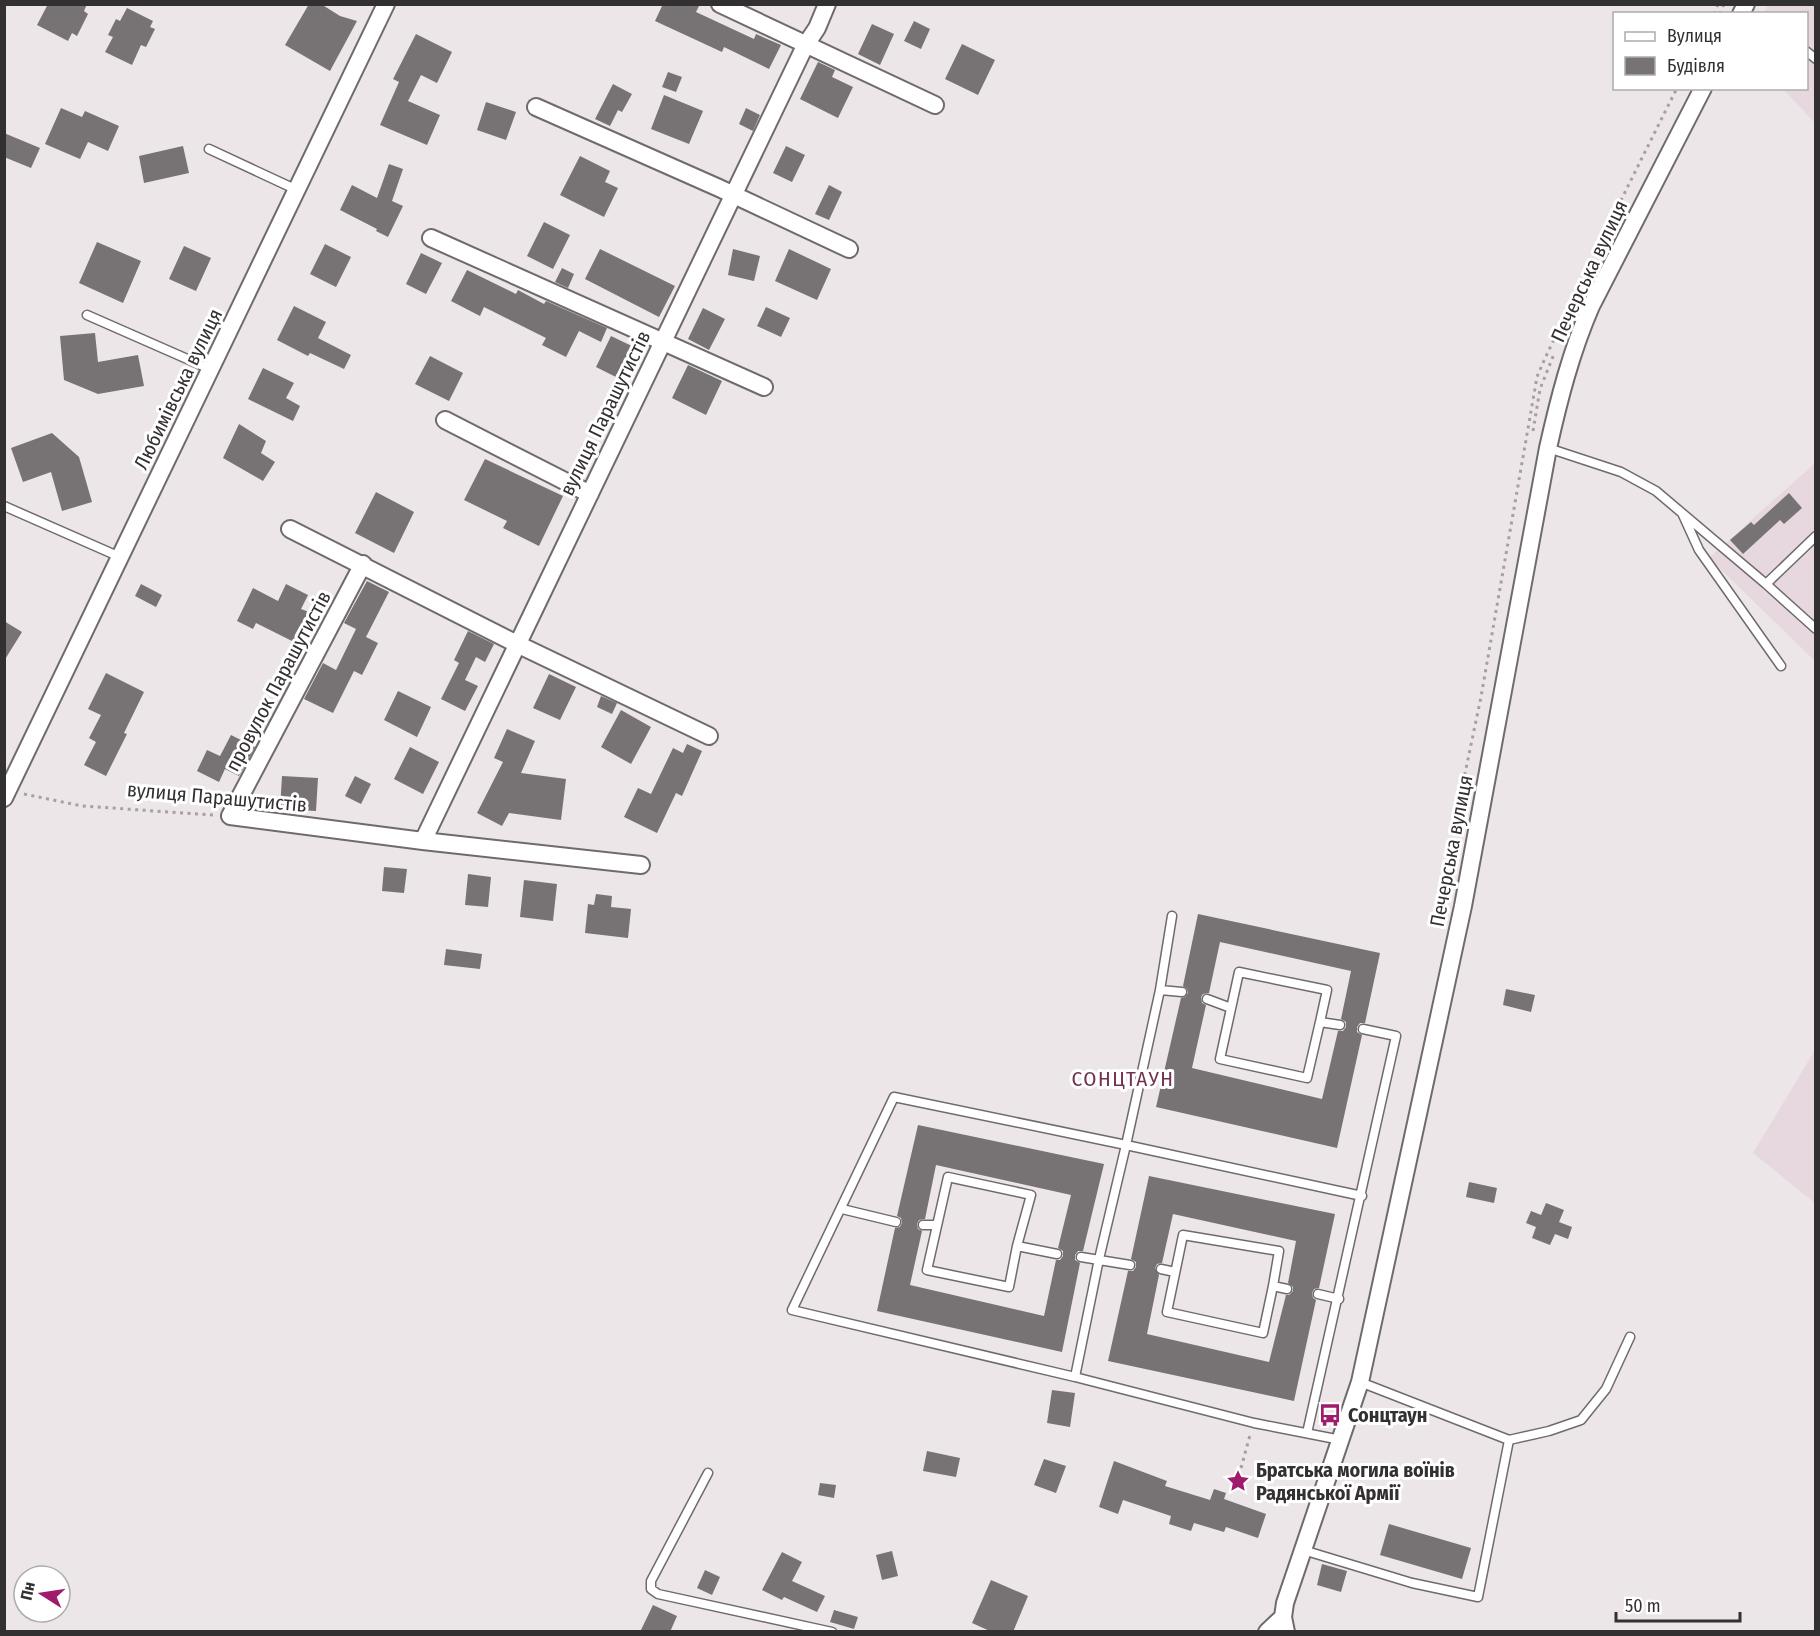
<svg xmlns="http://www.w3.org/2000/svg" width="1820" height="1636" font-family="'Fira Sans Condensed',sans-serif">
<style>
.built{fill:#e6d8de}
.building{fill:#777274;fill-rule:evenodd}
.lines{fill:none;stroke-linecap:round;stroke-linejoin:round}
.lane-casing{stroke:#706a6d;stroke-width:11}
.street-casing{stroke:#706a6d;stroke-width:20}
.path{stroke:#a5a0a2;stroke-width:3;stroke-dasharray:3 4.5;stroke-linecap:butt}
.lane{stroke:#fff;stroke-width:8}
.street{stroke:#fff;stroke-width:16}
.labels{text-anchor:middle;stroke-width:6;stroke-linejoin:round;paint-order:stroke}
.street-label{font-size:20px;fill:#333031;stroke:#fff}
.poi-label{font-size:20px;font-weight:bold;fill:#333031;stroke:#fff;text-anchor:start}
.neighbourhood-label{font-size:21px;letter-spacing:1.5px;fill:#723253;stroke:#fff}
</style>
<rect width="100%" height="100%" fill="#ece6e9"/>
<path class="built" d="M1768,5H1815V123L1783,89L1806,88V14H1763Z
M1815,463V661L1709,558Z
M1815,1050V1203L1753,1153Z"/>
<path class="building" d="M48,4H87L84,11L88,14L77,36L72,33L68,41L37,25Z
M309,4H321L340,16L357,21L330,71L285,45Z
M663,4H700L696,12L754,39L756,34L781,45L769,69L724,47L722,52L655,21Z
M127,8L153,21L150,27L155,29L146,47L141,45L132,65L105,52L113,37L108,35L116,19L120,21Z
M914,21L930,29L921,49L904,41Z
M872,24L894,34L880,65L858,54Z
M416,34L452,52L437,83L421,75L408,101L440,115L427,145L380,125L399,82L393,79Z
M962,44L995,60L978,95L945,79Z
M818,62L835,70L832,77L853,87L838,118L800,99Z
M668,72L682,77L676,92L662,87Z
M613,84L632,94L622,112L618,110L610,126L595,119Z
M664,95L703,111L689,144L651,129Z
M486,102L516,112L506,140L477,130Z
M61,108L82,117L85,111L119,126L108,151L88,142L80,159L45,144Z
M746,108L760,115L753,131L739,124Z
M4,133L40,148L31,168L4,157Z
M183,146L189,173L144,183L139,156Z
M786,146L805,155L792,182L773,173Z
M580,156L610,171L605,182L618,188L604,217L560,195Z
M389,164L403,169L392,201L403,206L388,237L376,231L377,229L340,210L352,185L377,198Z
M829,185L842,192L829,220L815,214Z
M544,222L570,235L553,269L527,256Z
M97,242L141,261L123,303L79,283Z
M325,244L351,257L336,287L310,274Z
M184,246L211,258L196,291L169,279Z
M600,249L675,286L659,317L585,279Z
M733,249L760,256L754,281L728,275Z
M789,249L831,269L817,300L775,281Z
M421,253L442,263L426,294L406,284Z
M562,268L574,274L568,288L555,282Z
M467,270L516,294L518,290L544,304L546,301L607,328L601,342L579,331L566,357L542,345L546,338L484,307L480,316L451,301Z
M294,306L326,322L318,338L351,355L344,369L310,353L308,356L277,340Z
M766,307L790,318L781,337L757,326Z
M703,308L725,319L709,350L688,339Z
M95,333L98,362L138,355L144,386L98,394L64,380L60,336Z
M611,336L636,348L620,379L596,367Z
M430,356L463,373L449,401L415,384Z
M688,365L722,381L706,415L672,398Z
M263,368L294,383L286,398L300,406L293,421L248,399Z
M239,424L266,441L261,453L275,462L263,481L223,458Z
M52,433L79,457L92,502L62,511L51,472L23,482L11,448Z
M485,459L563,496L539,546L503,528L507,521L464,500Z
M376,492L414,512L394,553L355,533Z
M1789,493L1802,508L1784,524L1780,520L1743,554L1730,540L1751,522L1754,525Z
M367,581L389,592L366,637L378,643L362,675L354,671L333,713L304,699L323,663L336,670L356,629L344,623Z
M141,584L162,595L156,607L135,596Z
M286,584L308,595L301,609L309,612L294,642L256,623L253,629L237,621L253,588L278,601Z
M4,621L22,632L4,661Z
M468,631L494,644L485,662L476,657L465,680L478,686L465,711L441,699L459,663L454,660Z
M106,673L144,692L124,733L127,734L106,776L84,765L96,742L89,738L101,715L88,709Z
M549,674L576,687L560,720L533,708Z
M398,691L431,707L417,737L384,720Z
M601,696L617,703L612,714L597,707Z
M621,710L651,727L631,764L601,747Z
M507,729L535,741L521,773L566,779L561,820L509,813L502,826L477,813L503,762L494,758Z
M231,735L255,747L239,776L225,769L219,782L197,771L207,750L220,756Z
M687,744L702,751L682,796L676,793L657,833L624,817L638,788L651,794L673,748L683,753Z
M410,747L439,762L423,794L394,779Z
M282,776L318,778L316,811L280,809Z
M355,776L371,784L361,804L345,796Z
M384,867L407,869L404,893L382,891Z
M468,874L491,877L488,907L465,905Z
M524,880L557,884L553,921L520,917Z
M596,894L612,896L611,907L631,909L628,938L585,933L588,904L594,905Z
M1198,914L1380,953L1365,1023H1360L1357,1027V1032L1362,1035L1337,1148L1156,1107L1181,998L1185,997L1188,993L1187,989L1183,986ZM1220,942L1351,971L1341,1019L1346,1022V1027L1343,1031H1338L1322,1099L1192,1068L1206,1005L1202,1003L1201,997L1203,994L1209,993Z
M446,949L482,954L480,969L444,965Z
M1506,989L1535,995L1531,1012L1503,1005Z
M918,1125L1104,1164L1083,1251H1078L1075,1255V1260L1080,1263L1062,1352L877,1311L895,1228L900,1227L902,1223L901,1218L897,1216ZM936,1165L1071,1195L1058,1248L1063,1251V1256L1060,1260H1056L1044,1316L910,1285L922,1231L918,1229L917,1224L919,1220L925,1219Z
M1149,1176L1335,1214L1319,1288L1314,1289L1312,1293L1313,1298L1316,1300L1294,1401L1108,1361L1128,1271H1133L1136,1267V1262L1131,1259ZM1173,1214L1296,1241L1288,1283L1293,1287V1291L1289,1295H1286L1269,1362L1147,1334L1159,1275L1155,1268L1157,1264L1162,1263Z
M1469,1182L1497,1188L1494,1203L1466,1197Z
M1546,1203L1564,1210L1559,1222L1572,1227L1568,1239L1555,1234L1550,1245L1532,1238L1536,1227L1526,1223L1531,1211L1541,1215Z
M1052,1390L1075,1393L1070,1427L1047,1423Z
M927,1451L960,1458L956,1477L923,1471Z
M1044,1459L1066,1466L1056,1493L1034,1485Z
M1114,1461L1167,1481L1165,1486L1210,1500L1214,1489L1226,1493L1224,1499L1266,1514L1258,1538L1226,1527L1224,1532L1194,1523L1191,1531L1169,1524L1171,1516L1123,1500L1118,1514L1099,1507Z
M820,1483L836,1485L834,1498L818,1495Z
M1389,1524L1471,1548L1462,1579L1380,1555Z
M892,1551L898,1576L882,1580L876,1555Z
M782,1552L802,1562L792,1581L825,1596L817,1612L784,1597L782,1600L762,1590Z
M1322,1564L1347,1571L1341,1592L1317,1585Z
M705,1570L720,1577L712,1595L697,1588Z
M991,1580L1028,1596L1013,1632H992L972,1623Z
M653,1605L677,1616L670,1632H640Z
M834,1610L858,1617L854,1629L830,1622Z"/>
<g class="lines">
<g class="lane-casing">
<path id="lane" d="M1806,51L1816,59
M209,149L297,190
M87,315L210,369
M1548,448L1621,472L1656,491L1766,584
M4,506L120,557
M1683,515L1699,550L1781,666
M1816,536L1766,584L1816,629
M1160,990L1172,916
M1207,999L1231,1008
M1320,1022L1327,990L1239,972L1220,1059L1307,1078L1320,1022L1340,1025
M842,1209L896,1222
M923,1225H936
M1017,1246L1031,1195L948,1177L927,1270L1009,1287L1017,1246L1057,1254
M1081,1257L1130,1265
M1161,1269L1175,1272
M1273,1286L1279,1251L1183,1235L1167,1312L1263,1333L1273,1286L1287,1289
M1318,1294L1339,1299
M1075,1377L792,1310L894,1097L1126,1145L1160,990L1182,992
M1360,1382L1509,1440L1549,1431L1581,1420L1606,1389L1630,1337
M1307,1433L1396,1036L1363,1029
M1341,1440L1254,1423L1075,1377L1099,1259L1126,1145L1362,1196
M708,1473L651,1581V1589L658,1594L832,1632
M1303,1550L1412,1583L1478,1597L1509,1440"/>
</g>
<g class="street-casing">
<path id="street" d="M720,4L935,105
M1741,14L1746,4
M536,107L719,188L849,249
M431,238L764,387
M445,420L590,494
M290,529L517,644L709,736
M363,564L230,816L423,841L641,865
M4,798L386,4
M423,841L805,46L817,28L827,4
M1267,1632L1283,1617
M1286,1632L1283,1617L1285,1603L1360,1382L1463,906L1548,448C1559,399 1571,352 1591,306L1703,88"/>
</g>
<path class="path" d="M1714,14L1718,4
M1720,14L1724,4
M1533,431L1540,389L1554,354
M24,794L82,806L213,815
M1455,850L1465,797
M1452,871L1450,845L1481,697L1537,377C1547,352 1560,328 1572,303C1605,231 1641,160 1677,88
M1241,1468L1250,1435"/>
<use href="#lane" class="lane"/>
<use href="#street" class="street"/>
</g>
<defs>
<g id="bus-bare" transform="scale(1.8)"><path d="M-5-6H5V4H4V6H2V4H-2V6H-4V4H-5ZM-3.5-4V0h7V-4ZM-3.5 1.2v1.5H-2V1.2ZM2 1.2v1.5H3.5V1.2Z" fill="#a01b6b" stroke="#fff" stroke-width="2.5" paint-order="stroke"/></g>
<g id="sight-bare" transform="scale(1.8)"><path d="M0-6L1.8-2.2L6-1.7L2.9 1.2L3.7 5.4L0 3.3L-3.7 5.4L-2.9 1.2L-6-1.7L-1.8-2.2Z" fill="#a01b6b" stroke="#fff" stroke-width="2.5" paint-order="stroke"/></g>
</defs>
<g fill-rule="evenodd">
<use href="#bus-bare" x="1330" y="1415"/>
<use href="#sight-bare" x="1238" y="1481"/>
</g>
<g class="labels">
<g class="street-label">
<text transform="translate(1589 271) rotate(-65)" y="7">Печерська вулиця</text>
<text transform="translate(178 389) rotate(-64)" y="7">Любимівська вулиця</text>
<text transform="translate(605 413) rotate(-64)" y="7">вулиця Парашутистів</text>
<text transform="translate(278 681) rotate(-62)" y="7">провулок Парашутистів</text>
<text transform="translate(217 797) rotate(5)" y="7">вулиця Парашутистів</text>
<text transform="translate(1451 851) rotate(-79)" y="7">Печерська вулиця</text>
</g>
<g class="poi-label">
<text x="1348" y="1422">Сонцтаун</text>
<text x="1256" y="1477">Братська могила воїнів<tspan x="1256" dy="23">Радянської Армії</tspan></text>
</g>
<g class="neighbourhood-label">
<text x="1123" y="1086">СОНЦТАУН</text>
</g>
</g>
<rect width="1820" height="1636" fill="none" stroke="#333031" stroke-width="12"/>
<rect x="1613" y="12" width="195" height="78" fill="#ffffff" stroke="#adacad" stroke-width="1.5"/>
<rect x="1625" y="32" width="30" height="9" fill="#ffffff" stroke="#adacad" stroke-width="1.5"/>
<text x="1667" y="42" font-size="18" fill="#333031">Вулиця</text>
<rect x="1625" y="57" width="30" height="18" fill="#777274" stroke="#adacad" stroke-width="1.5"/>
<text x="1667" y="72" font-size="18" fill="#333031">Будівля</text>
<g transform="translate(42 1594) rotate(282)"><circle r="28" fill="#ffffff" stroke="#adacad" stroke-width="1.5"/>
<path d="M0-4.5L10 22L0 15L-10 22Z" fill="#a01b6b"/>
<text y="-9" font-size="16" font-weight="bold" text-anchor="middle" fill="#333031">Пн</text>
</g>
<path d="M1616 1612v9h124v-9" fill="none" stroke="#333031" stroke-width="3"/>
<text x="1625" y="1612" font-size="18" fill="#333031" stroke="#ffffff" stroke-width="4.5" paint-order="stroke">50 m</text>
</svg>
